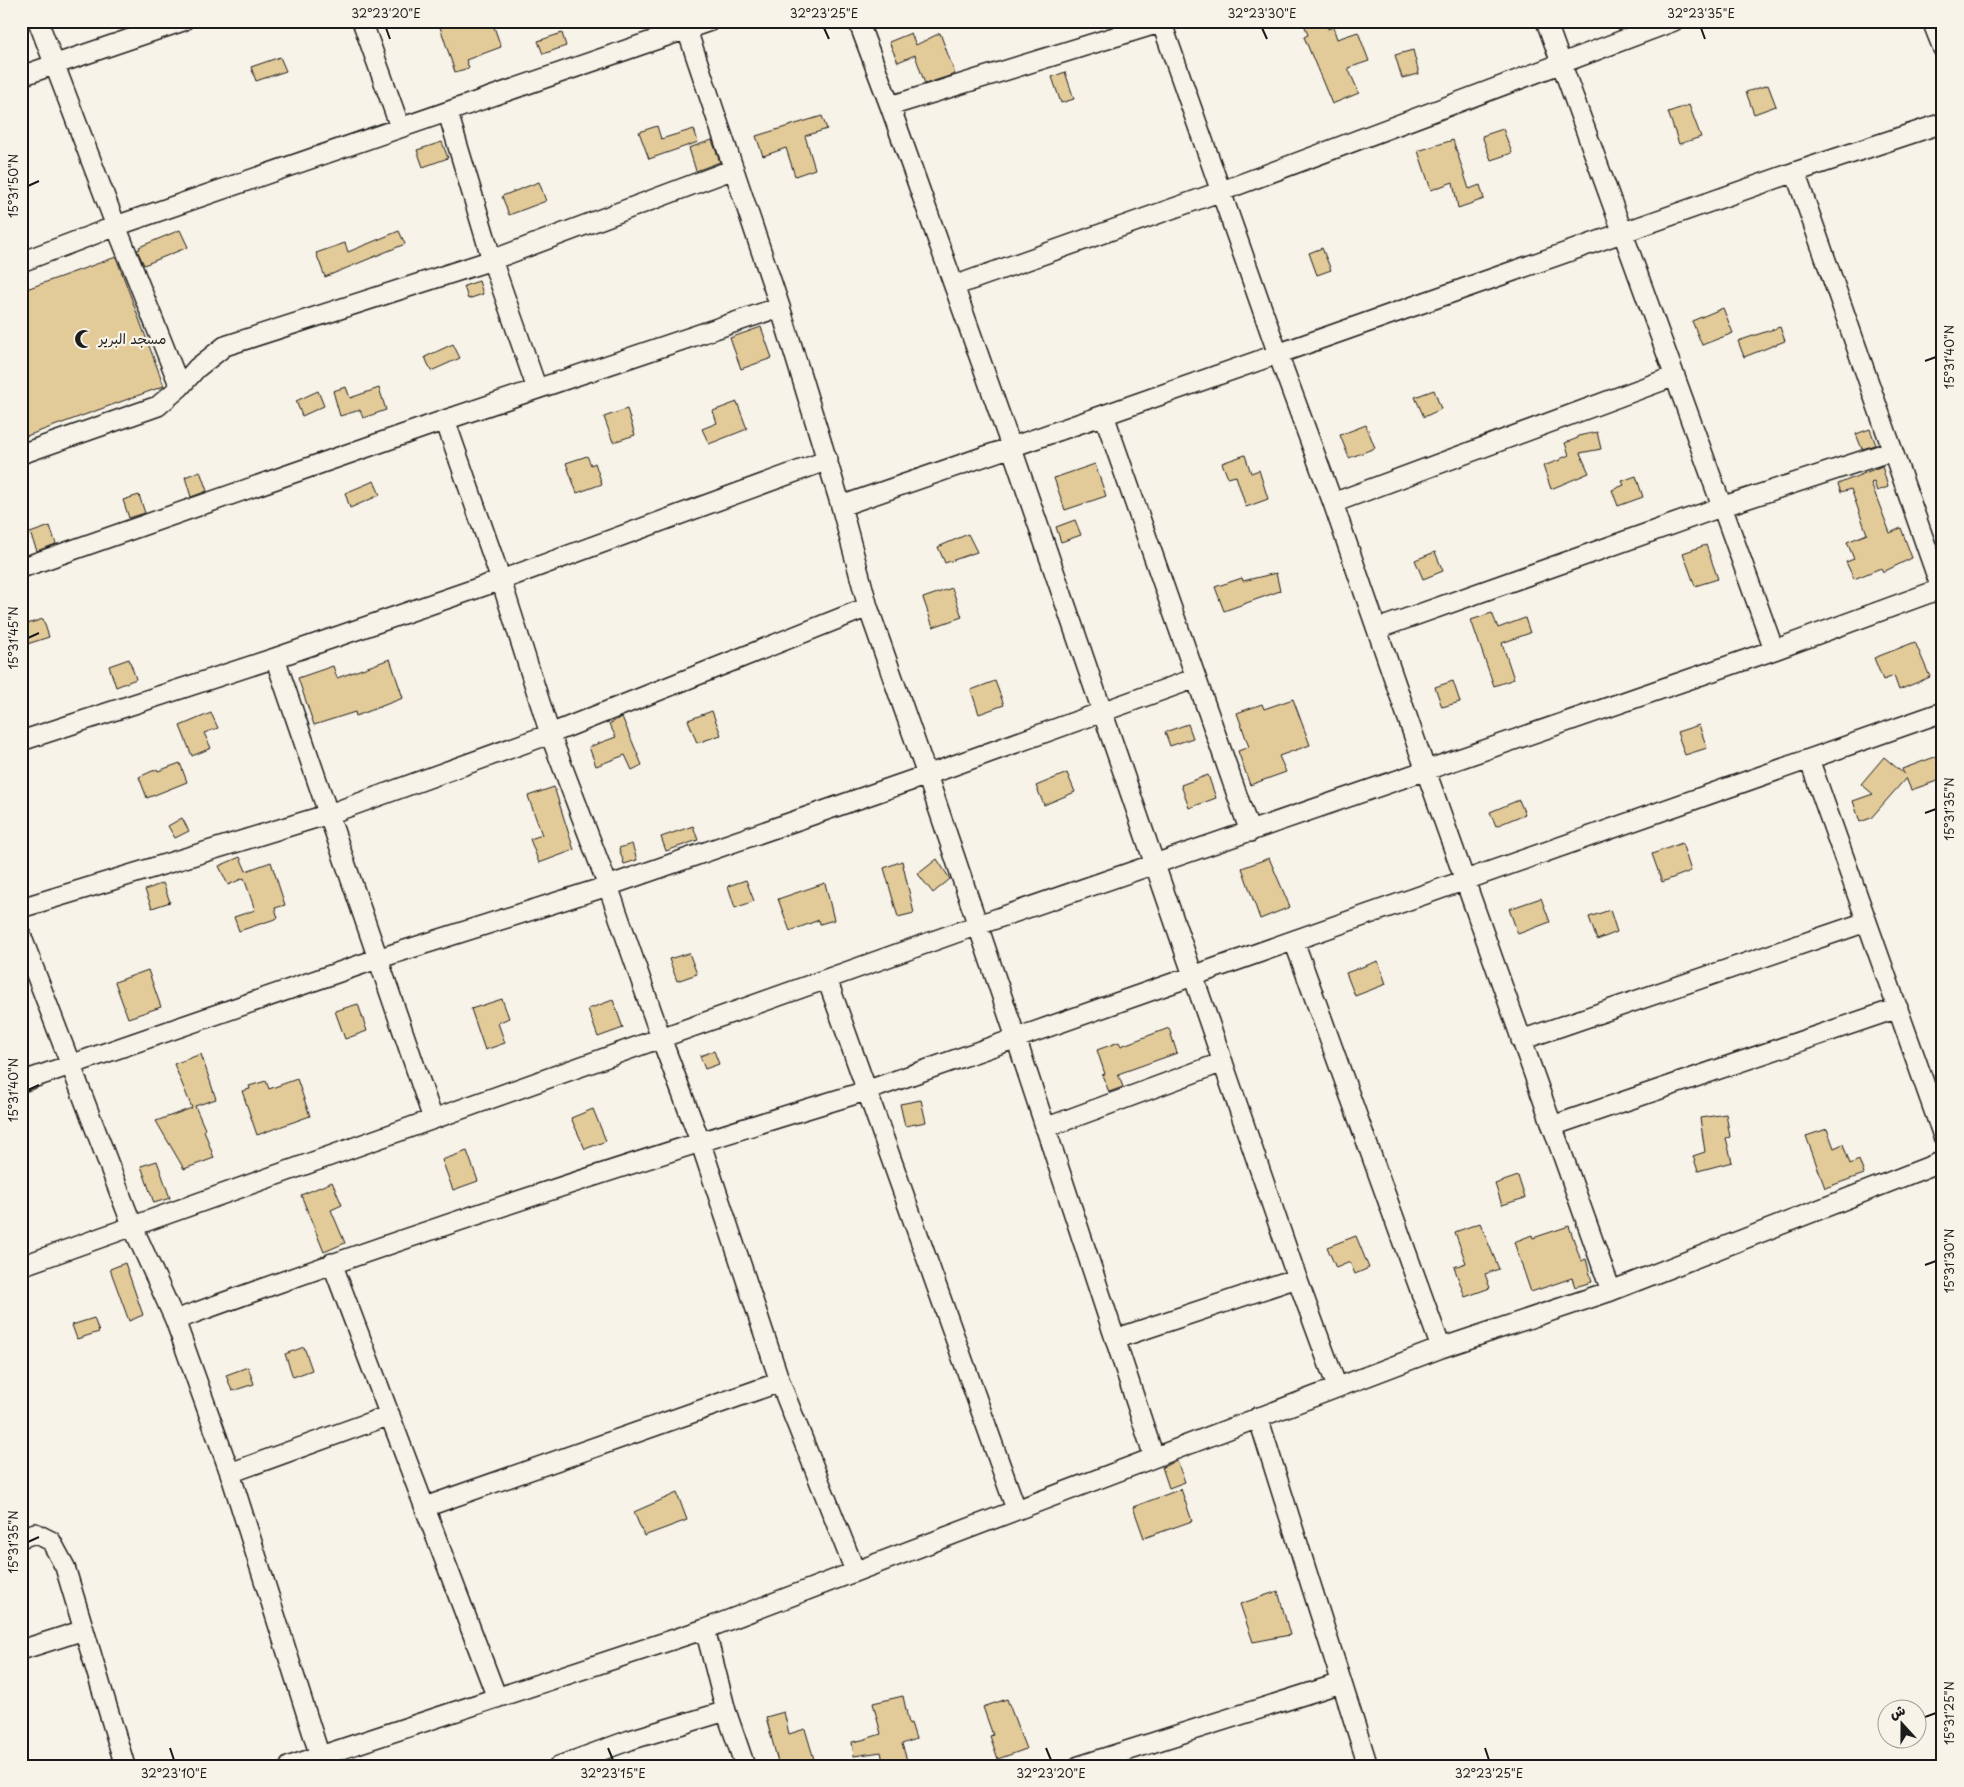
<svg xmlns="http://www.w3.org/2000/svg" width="1964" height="1787" font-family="'Playpen Sans','Playpen Sans Arabic',sans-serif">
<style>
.building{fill:#e3ca99;stroke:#1c1c1c}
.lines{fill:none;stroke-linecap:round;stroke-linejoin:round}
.minor-casing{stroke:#1c1c1c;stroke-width:22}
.minor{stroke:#f7f3e8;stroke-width:19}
.ticks{fill:none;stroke:#1c1c1c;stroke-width:2}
.labels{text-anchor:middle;stroke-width:4.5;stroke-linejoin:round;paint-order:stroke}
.poi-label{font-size:14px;fill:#1c1c1c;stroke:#f7f3e8;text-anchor:start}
.neatline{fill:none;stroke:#1c1c1c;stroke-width:2}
.ticks-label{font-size:12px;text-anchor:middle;fill:#1c1c1c}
</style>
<rect width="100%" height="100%" fill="#f7f3e8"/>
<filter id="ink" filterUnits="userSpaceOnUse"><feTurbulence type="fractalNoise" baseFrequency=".02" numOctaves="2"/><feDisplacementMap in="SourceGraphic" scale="10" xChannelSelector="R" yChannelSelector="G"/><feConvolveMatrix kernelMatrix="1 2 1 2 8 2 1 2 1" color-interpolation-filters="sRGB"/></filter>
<g filter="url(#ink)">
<path class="building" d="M438,21H492L501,47L466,60L469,68L455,72Z
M1303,21H1326L1328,29L1333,27L1337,39L1358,32L1369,61L1348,68L1359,93L1332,104L1304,37L1308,35Z
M562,33L566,46L543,54L538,41Z
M911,33L916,45L940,33L955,74L925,84L915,55L898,62L889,42Z
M1413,50L1419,74L1402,78L1395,55Z
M280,57L286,71L256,81L251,67Z
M1065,72L1074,99L1061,103L1052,77Z
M1768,85L1776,106L1754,114L1746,92Z
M1689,105L1701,137L1679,144L1668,112Z
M822,116L827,129L805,136L815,169L795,176L786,148L763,156L756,136Z
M657,126L661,139L694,129L698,142L649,159L639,132Z
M1503,129L1512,153L1491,160L1482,136Z
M712,140L720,162L696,171L689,148Z
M1453,140L1469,189L1480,185L1484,199L1458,208L1453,182L1431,190L1418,151Z
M442,142L448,158L423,167L417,150Z
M539,182L546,201L509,215L502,196Z
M180,230L188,247L144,265L137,250L140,249L139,247Z
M399,231L405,244L325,277L316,253L345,243L348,252Z
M1322,248L1331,270L1317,275L1309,253Z
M116,257L164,386L21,438V291Z
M479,281L483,294L468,299L464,286Z
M1723,308L1733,333L1702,345L1692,321Z
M761,327L772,358L741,369L730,338Z
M1780,327L1785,341L1744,357L1738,341Z
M453,344L460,358L431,371L425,357Z
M346,387L350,398L379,388L386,410L363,418L360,410L340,416L333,391Z
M1434,390L1441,409L1424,417L1415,397Z
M318,391L324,406L302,416L296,401Z
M737,402L747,429L709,444L702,429L717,423L713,411Z
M627,409L635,435L613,442L604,417Z
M1366,425L1375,448L1349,458L1340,435Z
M1870,429L1876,445L1862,449L1856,434Z
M1597,432L1601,449L1580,453L1589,473L1551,489L1543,466L1560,460V459L1569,455L1565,443L1578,438V436Z
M1245,455L1251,473L1259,470L1268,499L1246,507L1236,476L1228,478L1222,463Z
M587,456L591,465L595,463L602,484L577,493L566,463Z
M1095,464L1106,496L1065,510L1054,478Z
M1882,466L1888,487L1877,491L1874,482L1871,483L1890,533L1901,528L1912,558L1883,572L1881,568L1854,579L1846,562L1854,559L1847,542L1867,534L1851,489L1841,492L1838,484Z
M200,471L207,491L191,497L185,477Z
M1636,476L1643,497L1618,506L1612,490L1624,485L1622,481Z
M374,481L380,495L350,508L345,493Z
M139,495L145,513L129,518L123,500Z
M1075,520L1081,535L1061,542L1056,527Z
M50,526L56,544L37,551L30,533Z
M968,534L977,552L945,563L938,547Z
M1706,545L1718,579L1695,586L1683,553Z
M1435,552L1443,571L1423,579L1415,560Z
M1276,573L1280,591L1224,611L1215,587L1242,578L1243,581Z
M952,588L962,617L933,627L923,598Z
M1492,613L1498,628L1525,618L1530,633L1502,643L1514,679L1494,686L1471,620Z
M43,619L49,637L21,646V626Z
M1915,642L1930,677L1899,690L1894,676L1883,680L1874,658Z
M129,659L136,679L116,687L109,666Z
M390,659L403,698L356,716L355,712L314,725L298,678L333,666L337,678Z
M995,681L1004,705L979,714L971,690Z
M1453,681L1460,702L1442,707L1435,687Z
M1293,699L1310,745L1279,756L1286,772L1250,785L1238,751L1249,747L1237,713L1262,704L1264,709Z
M712,711L721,735L697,743L688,720Z
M211,713L218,728L204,733L211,748L192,756L180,726Z
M622,717L642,765L632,770L625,755L596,766L589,747L616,737L609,724Z
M1188,724L1193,738L1170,746L1165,732Z
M1699,725L1707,748L1685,755L1677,732Z
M1943,754V779L1911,790L1906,778L1871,818L1860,822L1853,801L1873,794L1861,784L1884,757L1904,774L1902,769Z
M180,763L187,782L147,798L139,777L157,769L158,771Z
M1067,773L1075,792L1044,805L1036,786Z
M1208,775L1216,798L1189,808L1181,785Z
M554,787L574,850L539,863L530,839L542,835L528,796Z
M1519,800L1525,814L1496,826L1490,812Z
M182,818L189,831L175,838L168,826Z
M693,826L698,840L666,851L661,837Z
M1682,843L1691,871L1662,882L1652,854Z
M632,844L637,860L624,864L619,848Z
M240,857L246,871L271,862L285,905L275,908L278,918L239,931L234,917L255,910L244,878L228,885L219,866Z
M1269,858L1290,907L1260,919L1242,868Z
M937,859L950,879L933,893L918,874Z
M902,861L914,913L898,917L884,868Z
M746,880L754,901L735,908L728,886Z
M163,883L170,902L152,908L145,890Z
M825,883L834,920L820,924L819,920L790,931L778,899Z
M1541,898L1550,922L1518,934L1509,909Z
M1610,910L1617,932L1597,940L1589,917Z
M689,953L697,974L677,981L669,959Z
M1378,961L1386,984L1355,996L1346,973Z
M148,970L161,1007L128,1018L115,982Z
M502,999L509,1018L498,1023L505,1043L485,1050L471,1009Z
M613,1000L623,1028L598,1037L588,1009Z
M358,1004L367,1031L345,1039L335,1011Z
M1169,1028L1177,1053L1118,1074L1123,1087L1109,1092L1102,1075L1105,1074L1097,1050L1119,1042L1121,1046Z
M714,1051L719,1064L705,1069L700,1056Z
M201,1054L216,1099L195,1106L205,1129L204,1130L214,1158L184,1169L156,1121L192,1108L174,1064Z
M297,1079L310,1116L257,1135L242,1091L250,1089L249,1086L266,1081L269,1089Z
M921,1100L926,1122L905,1126L900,1104Z
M593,1109L606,1141L585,1149L571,1118Z
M1726,1114L1730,1137L1726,1138L1732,1162L1698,1171L1693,1156L1705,1152L1700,1118Z
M1827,1129L1834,1148L1843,1144L1850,1164L1859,1160L1864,1174L1825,1188L1806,1136Z
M467,1151L478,1181L453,1190L442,1160Z
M157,1161L170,1198L154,1203L141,1166Z
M1518,1176L1525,1198L1502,1205L1495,1184Z
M332,1182L342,1205L331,1210L345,1243L324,1252L301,1195Z
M1480,1223L1499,1269L1485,1274L1490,1288L1465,1297L1454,1267L1466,1263L1455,1232Z
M1569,1226L1581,1261L1586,1259L1592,1282L1575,1287L1572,1278L1531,1292L1514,1242L1532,1235L1533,1238Z
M1356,1236L1369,1268L1355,1274L1350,1262L1336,1268L1327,1247Z
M125,1263L143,1315L129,1321L110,1269Z
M94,1318L99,1332L77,1339L72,1325Z
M304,1347L312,1370L293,1377L285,1354Z
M248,1367L254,1384L232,1391L226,1375Z
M1177,1461L1185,1482L1169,1488L1162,1467Z
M1181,1489L1192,1521L1144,1538L1133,1507Z
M677,1493L687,1520L644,1536L634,1512Z
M1278,1591L1290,1635L1253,1642L1240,1604Z
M903,1696L909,1724L911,1723L916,1739L902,1744L907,1760L884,1766L881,1752L854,1756L852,1742L862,1740L881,1734L873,1703Z
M1007,1699L1026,1749L998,1759L990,1736L993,1735L983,1707Z
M784,1712L789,1734L805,1729L816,1766H779L766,1717Z"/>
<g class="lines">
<g class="minor-casing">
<path id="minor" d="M38,21L116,226L180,387
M362,21L400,127
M684,21L780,307L841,506L868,607L927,775L1016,1038L1154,1457
M858,21L890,106L1011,446L1297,1278L1337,1387
M1161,21L1278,354L1333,503L1426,771L1611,1291
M1546,21L1774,650
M1932,21L1943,49
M21,76L183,21
M890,106L1166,21
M448,113L492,260L537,389
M1795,172L1943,594
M21,262L116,226L710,21
M954,286L1222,191L1674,21
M1104,415L1250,832
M445,420L501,580L550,734L608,886L661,1038L700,1141L780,1382L855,1571
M21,454L158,406L180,387L197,368L225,346L492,260L734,169
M1333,503L1675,376
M841,506L1104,415L1795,172L1943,123
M21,568L445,420L780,307
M1377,629L1721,507L1892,451
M275,658L433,1119
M21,741L275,658L501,580L828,460
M1809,759L1943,1136
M21,908L329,814L550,734L868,607
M21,935L132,1225L175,1320L230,1473L323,1766
M1294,941L1441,1348
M827,979L1016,1509
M1521,1040L1866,922
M21,1082L377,959L608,886L927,775L1196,678
M1552,1126L1898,1008
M1045,1128L1223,1062
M332,1263L497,1698
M21,1266L978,925L1774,650L1943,588
M175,1320C403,1237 634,1161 866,1091L1943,712
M1115,1339L1297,1278
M1258,1417L1368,1766
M230,1473L390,1415
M425,1507L780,1382
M21,1538L35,1533L51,1541L65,1567L125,1766
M705,1629L726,1711
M21,1650L84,1630
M290,1766L705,1629L1441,1348L1611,1291L1943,1161
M559,1766L630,1740L726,1711L745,1766
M1079,1766L1341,1683"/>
</g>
<use href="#minor" class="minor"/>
</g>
</g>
<path class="ticks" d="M386,28L390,39M824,28L829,39M1262,28L1267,39M1701,28L1705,39M28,186L39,181M1925,361L1936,357M28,638L39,633M1925,813L1936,809M28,1090L39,1085M1925,1265L1936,1261M28,1542L39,1537M1925,1717L1936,1713M170,1748L174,1760M608,1748L613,1760M1046,1748L1051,1760M1485,1748L1489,1760"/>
<defs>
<g id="mosque-bare" transform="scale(1.5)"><path d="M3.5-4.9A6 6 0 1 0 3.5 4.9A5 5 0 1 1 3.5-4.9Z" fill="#1c1c1c" stroke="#f7f3e8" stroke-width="2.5" paint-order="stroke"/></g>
</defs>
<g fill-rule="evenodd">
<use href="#mosque-bare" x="84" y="339"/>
</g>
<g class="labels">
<g class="poi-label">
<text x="99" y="344">مسجد البرير</text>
</g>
</g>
<rect width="1964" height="1787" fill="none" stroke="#f7f3e8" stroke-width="55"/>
<g transform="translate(1902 1724) rotate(339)"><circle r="24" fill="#f7f3e8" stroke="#9f9d96"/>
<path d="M0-4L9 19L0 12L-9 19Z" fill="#1c1c1c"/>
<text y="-8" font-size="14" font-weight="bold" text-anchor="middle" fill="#1c1c1c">ش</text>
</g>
<rect x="28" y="28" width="1908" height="1732" class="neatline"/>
<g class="ticks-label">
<text x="386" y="18">32°23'20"E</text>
<text x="824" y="18">32°23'25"E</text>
<text x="1262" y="18">32°23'30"E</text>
<text x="1701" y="18">32°23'35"E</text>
<text transform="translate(14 186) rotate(-90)" y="4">15°31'50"N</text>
<text transform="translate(1950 357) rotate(-90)" y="4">15°31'40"N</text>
<text transform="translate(14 638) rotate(-90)" y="4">15°31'45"N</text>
<text transform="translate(1950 809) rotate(-90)" y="4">15°31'35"N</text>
<text transform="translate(14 1090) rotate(-90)" y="4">15°31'40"N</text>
<text transform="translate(1950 1261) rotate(-90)" y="4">15°31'30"N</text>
<text transform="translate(14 1542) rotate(-90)" y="4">15°31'35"N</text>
<text transform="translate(1950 1713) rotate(-90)" y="4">15°31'25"N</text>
<text x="174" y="1778">32°23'10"E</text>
<text x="613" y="1778">32°23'15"E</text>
<text x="1051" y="1778">32°23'20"E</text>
<text x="1489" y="1778">32°23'25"E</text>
</g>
</svg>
